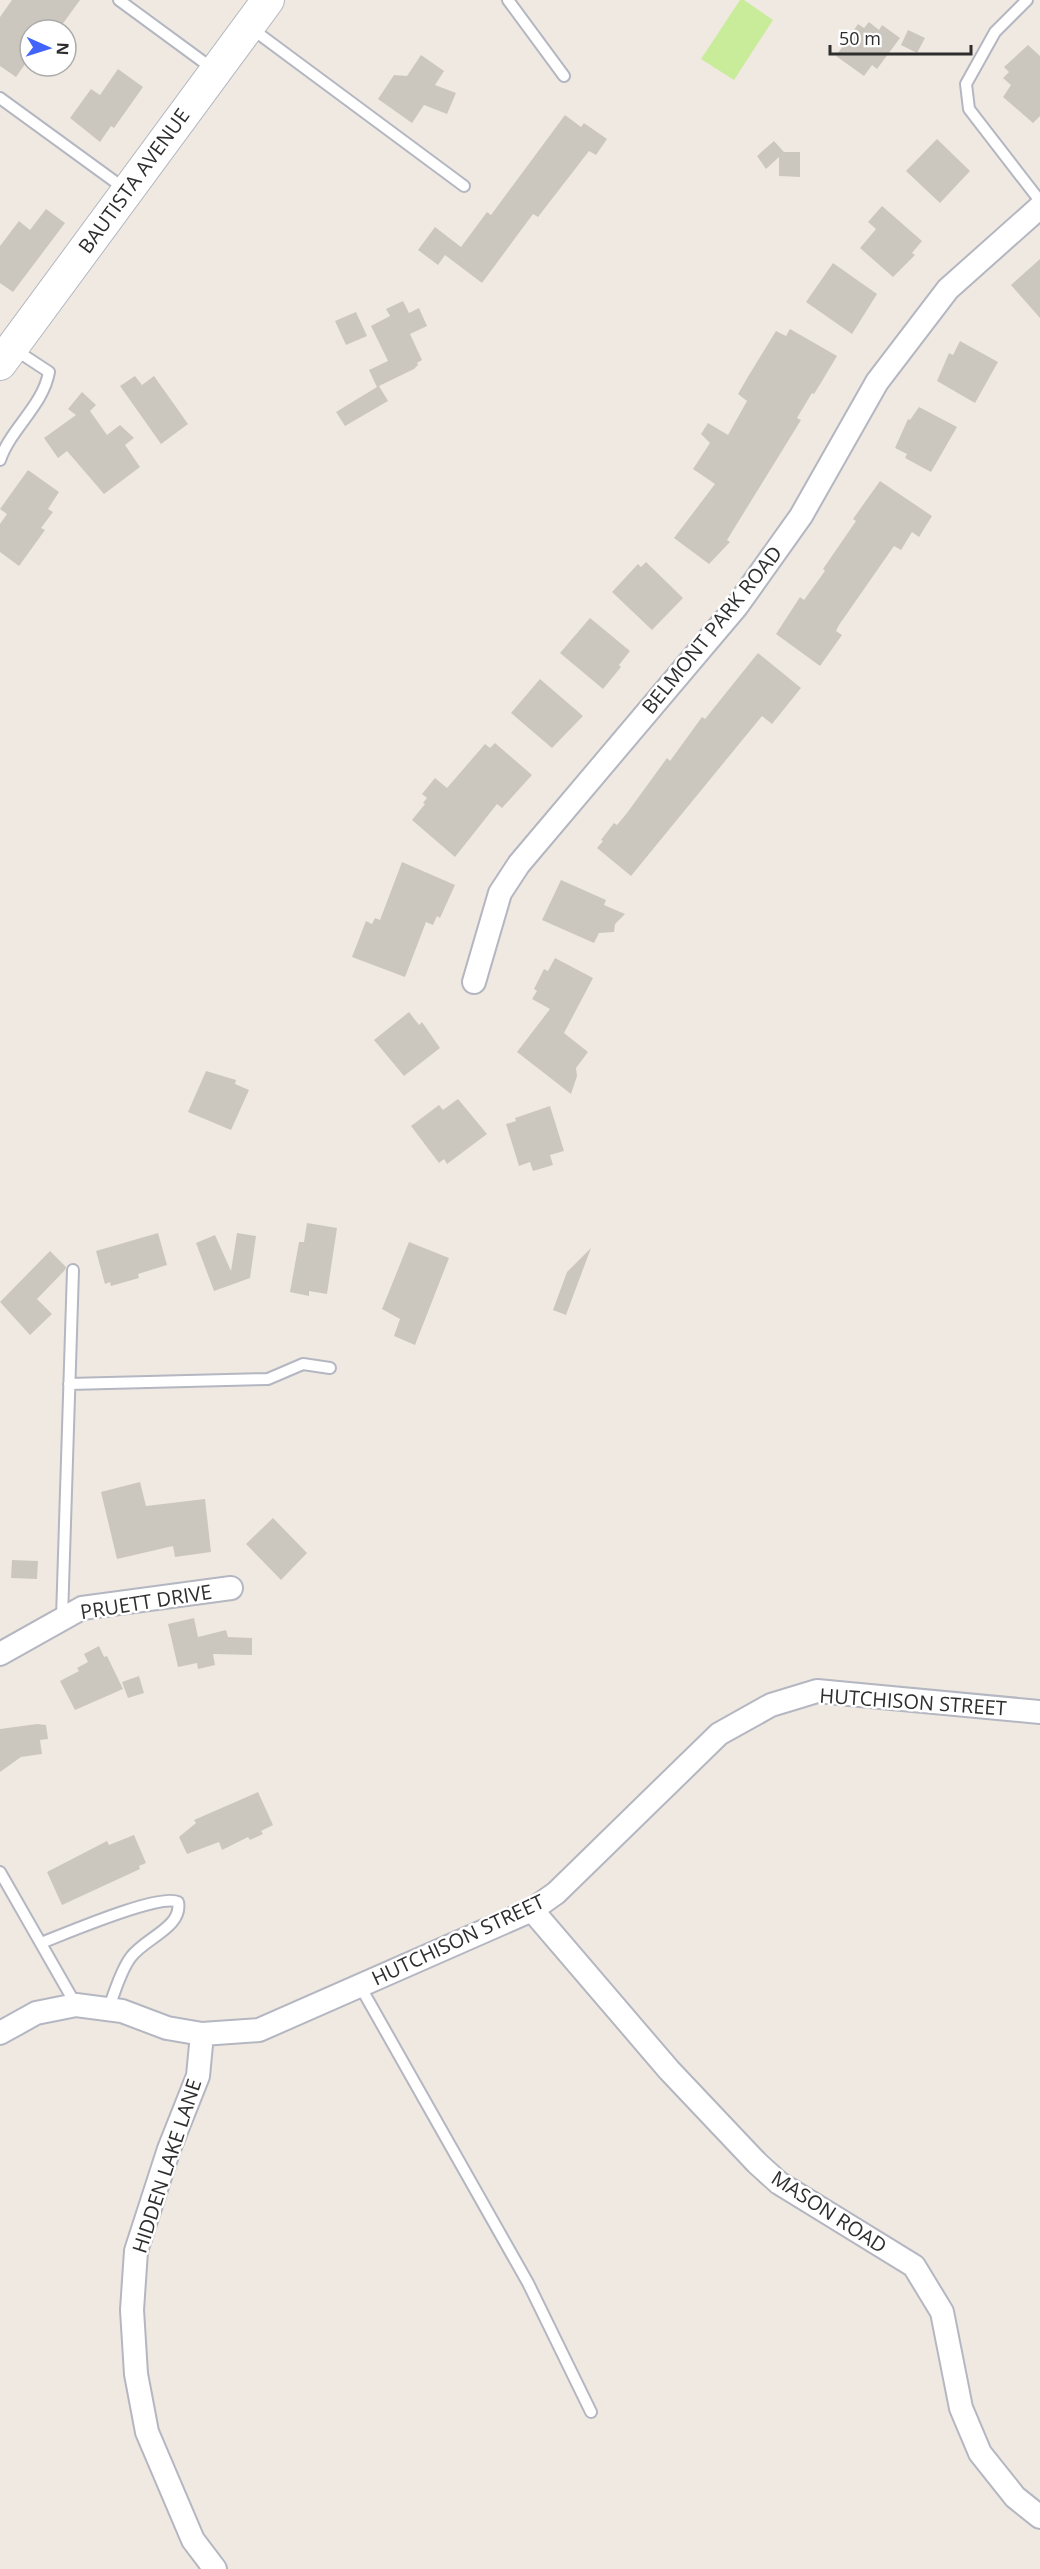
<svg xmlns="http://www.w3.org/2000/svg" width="1040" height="2569" font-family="'Open Sans',sans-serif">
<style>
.pitch{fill:#c9ec9a}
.building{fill:#cbc7bf}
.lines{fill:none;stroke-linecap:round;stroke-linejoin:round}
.lane-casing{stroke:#b4b7c1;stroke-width:14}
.street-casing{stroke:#b4b7c1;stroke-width:26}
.secondary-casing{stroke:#b4b7c1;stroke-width:34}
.lane{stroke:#fff;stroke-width:10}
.street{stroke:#fff;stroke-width:22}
.secondary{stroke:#fff;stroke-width:32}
.labels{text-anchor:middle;stroke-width:5;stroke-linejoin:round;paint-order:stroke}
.street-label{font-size:20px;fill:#2e2e2e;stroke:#fff}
</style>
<rect width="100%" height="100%" fill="#efe9e1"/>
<path class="pitch" d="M740,0H744L773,20L734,80L701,59Z"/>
<path class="building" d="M12,0H80L59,29L49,22L43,30H30V57L16,77L0,66V17Z
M869,22L879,30L882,25L900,38L877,69L872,65L864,76L836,56L858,24L864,28Z
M908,30L925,38L917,53L901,45Z
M1028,45L1040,56V116L1033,123L1003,97L1011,85L1003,78L1009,72L1004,67Z
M421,55L444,71L435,85L456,93L447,114L424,105L412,123L378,99L394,75L407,76Z
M118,69L143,87L114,128L111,126L100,142L70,118L91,89L100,95Z
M565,115L581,127L584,123L607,139L596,155L589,151L538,217L533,214L482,283L445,255L438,265L418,250L435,227L461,247L487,212L491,215Z
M937,139L970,171L940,203L906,171Z
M774,141L784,152H800V177L779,176V157L766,169L757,156Z
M882,206L922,241L912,253L915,255L893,277L860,248L876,229L868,222Z
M46,209L65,223L13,292L0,283V246L19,221L30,230Z
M1040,259V318L1011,285Z
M833,263L877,294L852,334L806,302Z
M403,301L409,313L419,308L427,326L410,334L422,360L417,363L418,365L414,369L379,386L388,401L345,426L336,412L377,387L369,370L388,361L371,326L390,316L386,309Z
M356,312L367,336L346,345L335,321Z
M790,329L837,356L822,381L814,394L812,393L797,418L801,420L727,540L730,542L709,564L674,538L715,484L693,469L710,443L701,434L708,423L728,435L747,401L738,394L749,375L776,331L786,336Z
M960,341L998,362L975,403L937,381L949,353L953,355Z
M135,376L142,385L154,376L188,424L161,444L120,386Z
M82,392L96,405L90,411L107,435L120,425L134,438L125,445L140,467L104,494L67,451L58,458L44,438L76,415L68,409Z
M919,407L957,427L931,472L905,458L907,454L895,448L908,419L910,420Z
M28,470L59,492L48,509L53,512L41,528L45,530L19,566L0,552V524L7,514L0,509Z
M880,481L932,516L919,537L912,532L901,550L894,546L839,625L836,631L842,635L820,666L776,634L800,597L804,600L825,571L823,569L856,521L853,519Z
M646,562L683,598L652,630L612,592L638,564L641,567Z
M590,618L630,651L619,665L621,667L603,689L560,653Z
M758,653L801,688L772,724L762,716L631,876L597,848L603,841L601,840L614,823L617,825L627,813L667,758L670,761L702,717L705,719Z
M540,679L583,716L552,748L511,713Z
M495,743L532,775L502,808L497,804L455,857L412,820L425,804L423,803L427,798L422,794L435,778L447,788L485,744L490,748Z
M402,862L455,885L440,918L437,916L433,925L426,922L405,977L352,957L366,921L372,924L375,918L380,920Z
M561,880L606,900L604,905L625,914L615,924L614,932L599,933L594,943L542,920Z
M555,958L593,978L564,1033L588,1052L576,1068L577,1076L571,1094L517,1052L550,1009L532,999L537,991L534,989L544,969L548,971Z
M409,1012L419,1025L422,1022L440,1048L404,1076L374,1040Z
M206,1071L236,1080L235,1084L249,1090L231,1130L188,1112Z
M458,1099L487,1134L447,1164L444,1159L439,1163L411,1126L439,1105L443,1110Z
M550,1106L564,1151L550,1155L553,1165L533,1171L530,1162L519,1166L506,1124L516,1121L515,1118Z
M307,1223L337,1228L327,1294L309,1291V1296L290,1292L299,1242H304Z
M158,1233L167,1265L138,1274L139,1278L111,1286L110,1282L105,1284L96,1251Z
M237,1233L256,1236L250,1278L214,1291L196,1243L215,1235L231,1271Z
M409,1242L449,1258L415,1345L394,1336L400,1319L382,1309Z
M591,1248L566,1315L553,1310L567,1272Z
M50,1251L66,1267L65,1270L37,1299L52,1314L30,1335L0,1302Z
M140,1482L146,1506L205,1499L211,1552L175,1557L173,1546L117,1559L101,1492Z
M273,1518L307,1553L281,1580L246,1544Z
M12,1560L38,1561L37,1579L11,1578Z
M194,1618L198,1637L226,1630L228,1637L252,1638V1655L213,1654L215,1665L198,1669L197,1663L178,1667L168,1624Z
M99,1646L104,1657L107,1656L123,1689L75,1710L60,1681L79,1671L77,1668L88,1662L84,1654Z
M139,1676L144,1693L128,1698L122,1682Z
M37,1724L46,1725L48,1739L40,1740L42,1754L21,1757L0,1772V1729Z
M258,1792L273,1825L261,1831L263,1834L250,1840L248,1837L222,1850L219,1842L187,1854L179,1837L196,1823L194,1820Z
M134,1835L146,1863L139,1866L140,1869L62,1905L47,1872L107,1841L109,1845Z"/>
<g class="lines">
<g class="lane-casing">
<path id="lane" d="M119,0L213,69
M508,0L564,76
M1027,0L995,32L966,84L969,109L1040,201
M251,28L464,186
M0,98L125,189
M0,460C11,428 43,406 49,372L14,349
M69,1384L268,1379L303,1364L330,1368
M62,1618L73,1270
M0,1872L76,2005
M41,1943C65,1934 159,1893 178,1902C183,1927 145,1938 131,1957C120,1971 115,1993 108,2009
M360,1986L528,2283L591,2412"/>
</g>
<g class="street-casing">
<path id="street" d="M474,982L500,893L519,864L737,606L801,516L877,382L948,289L1040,207
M0,1654L82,1608L231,1588
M532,1910L669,2070L757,2163L779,2183L914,2266L942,2312L961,2408L980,2453L1015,2497L1040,2517
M0,2033L36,2013L76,2005L122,2011L167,2028L202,2034L259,2030L532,1910L556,1893L719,1734L771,1705L817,1691L1040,1712
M202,2034L198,2076L169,2149L136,2251L132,2310L136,2374L147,2432L193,2540L215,2569"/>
</g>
<g class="secondary-casing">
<path id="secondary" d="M0,364L268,0"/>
</g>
<use href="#lane" class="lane"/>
<use href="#street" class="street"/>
<use href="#secondary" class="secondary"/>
</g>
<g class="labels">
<g class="street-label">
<text transform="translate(134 181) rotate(-54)" y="7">BAUTISTA AVENUE</text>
<text transform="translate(712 630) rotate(-51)" y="7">BELMONT PARK ROAD</text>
<text transform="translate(146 1602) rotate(-9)" y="7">PRUETT DRIVE</text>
<text transform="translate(913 1702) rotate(4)" y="7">HUTCHISON STREET</text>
<text transform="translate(458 1940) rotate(-25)" y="7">HUTCHISON STREET</text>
<text transform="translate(167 2166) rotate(-72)" y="7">HIDDEN LAKE LANE</text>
<text transform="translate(829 2212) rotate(33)" y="7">MASON ROAD</text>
</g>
</g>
<g transform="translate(48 48) rotate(93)"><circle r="28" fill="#ffffff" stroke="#ababab" stroke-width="1.5"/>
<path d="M0-4.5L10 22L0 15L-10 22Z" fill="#4264fb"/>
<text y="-9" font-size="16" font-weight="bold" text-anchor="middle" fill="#2e2e2e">N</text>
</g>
<path d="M830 45v9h141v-9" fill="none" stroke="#2e2e2e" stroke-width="3"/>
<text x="839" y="45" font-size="18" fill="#2e2e2e" stroke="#ffffff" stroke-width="4.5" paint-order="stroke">50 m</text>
</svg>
